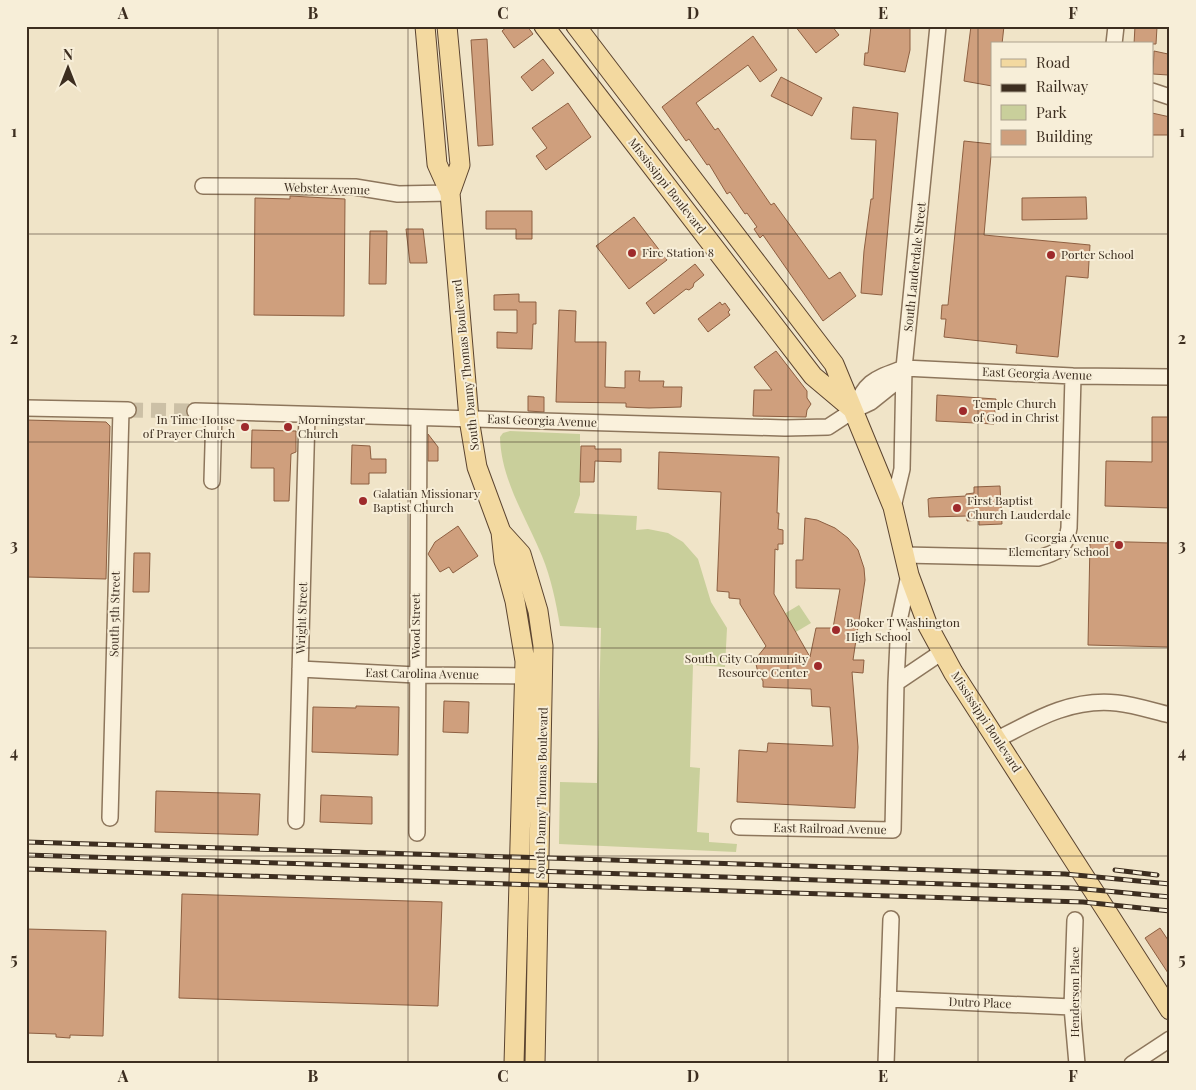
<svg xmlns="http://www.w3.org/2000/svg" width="1196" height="1090" font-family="'Playfair Display',serif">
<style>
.green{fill:#c9cf9b}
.building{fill:#cf9f7d;stroke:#8d5f41}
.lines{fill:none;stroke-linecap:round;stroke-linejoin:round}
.minor-tunnel{stroke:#ccc0a6;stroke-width:15;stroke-dasharray:15 8;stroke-linecap:butt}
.minor-casing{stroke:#8d765c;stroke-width:18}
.major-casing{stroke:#5b4430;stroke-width:21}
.minor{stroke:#faf1dc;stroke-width:15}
.major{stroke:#f3d9a0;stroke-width:19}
.rail-casing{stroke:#3d2e20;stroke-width:5}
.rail{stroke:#f7eed8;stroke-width:3;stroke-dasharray:9;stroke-linecap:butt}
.grid{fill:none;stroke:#3d2e20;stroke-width:1;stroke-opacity:0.55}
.poi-dot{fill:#9e2a2b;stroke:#f7eed8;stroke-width:2}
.labels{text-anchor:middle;stroke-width:4;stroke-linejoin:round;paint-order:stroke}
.street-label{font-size:12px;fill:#3d2e20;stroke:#f7eed8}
.poi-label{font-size:12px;fill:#3d2e20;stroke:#f7eed8;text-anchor:start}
.neatline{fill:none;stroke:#3d2e20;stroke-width:2}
.grid-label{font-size:16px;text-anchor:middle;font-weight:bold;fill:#3d2e20}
</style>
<rect width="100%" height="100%" fill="#f0e4c8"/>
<path class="green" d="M510,431L580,434V495L574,513L637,516L636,530L648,529L668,533L683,542L698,559L711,602L727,628L725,667L693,665L690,767L700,768L697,832L709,833V842L737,844L736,852L559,844L560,782L597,783L601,628L560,626C556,602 551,578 542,556C526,517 501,480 500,437L503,433Z
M799,605L811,623L796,632L784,614Z"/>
<path class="building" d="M508,26H527L533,34L514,48L502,31Z
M795,26H832L839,35L816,53Z
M871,26H910V50L905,72L864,65L865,53H868Z
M971,26H1004L1002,44H992V86L964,81Z
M1135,26L1157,27L1156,44H1134Z
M753,36L777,70L760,82L748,65L696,103L715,130L718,128L771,205L774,203L829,279L840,272L856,296L823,321L763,235L760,238L754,229L757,227L747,213L745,214L730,192L727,194L709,164L707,165L689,139L686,141L662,107Z
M487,39L493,145L478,146L471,40Z
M1154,51L1168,54L1170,56L1168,75L1153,74Z
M543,59L554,73L532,91L521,77Z
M781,77L822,98L812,116L771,96Z
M568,103L591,137L546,170L536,156L547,148L532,128Z
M853,107L898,113L882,295L861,293L864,251L871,199H873L876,140L851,139Z
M1152,113L1170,117V135H1152Z
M964,141L992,144L984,235L1090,245L1088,278L1066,276L1058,357L1016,353L1017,345L944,337L946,319H941L942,305H948Z
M290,196L345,199L344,316L254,315L255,198L290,199Z
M1086,197L1087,219L1022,220V198Z
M486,211H532V239H516V229H486Z
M634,217L667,260L629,289L596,246Z
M406,229H423L427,263H410Z
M370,231H387L386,284H369Z
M695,264L704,275L694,283L693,287L689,290L686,289L654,314L646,303Z
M519,294V302H536V324H533L532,349L497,348V332L517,333V310H494V295Z
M720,302L722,305L725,303L730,310L728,312L730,315L708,332L698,319Z
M559,310L576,311L575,342H606L605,387L625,388V371H640L639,381H664L663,387H682L681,407L649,408L626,407V403L556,402Z
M776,351L807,391V398L811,404L807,410L806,417L753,416L754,390H772L754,367Z
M937,395L996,399L994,424L936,421Z
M528,396L544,397V412L528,411Z
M1152,417H1170V508L1105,506L1106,461L1152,462Z
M26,420L106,422L110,426L106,579L27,577Z
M252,430L296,431V452L291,454L289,501H274V468H251Z
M428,434L438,447V461H428Z
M352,445L370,446L371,459H386V473H369V484H351Z
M581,446H595V449H621V462L595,461L594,482H580Z
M659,452L779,457L777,513H779L778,529L783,530V544H778V550L775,549L774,594L810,657L816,628H833L840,589L796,588V560H803L805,518L817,520L835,528L848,538L858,550L864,568L865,580L853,660H864L863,673L852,672L858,747L855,808L737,802L739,750L767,752L768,743L833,746L830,707L812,706L811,689L763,687V681L758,673L756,664L758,656L766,646L740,604V599L729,598V592L717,591L721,492L658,489Z
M1000,486L1002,524L979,525V520L967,521V516L929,517L928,499L931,498L966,496V494L974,493V487Z
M458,526L478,556L453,573L449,567L440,572L428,554L435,542Z
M1090,541L1170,543V647L1088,645Z
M134,553H150L149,592H133Z
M444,701L469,702L468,733L443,732Z
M356,706L399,707L398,755L312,752L313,707L356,708Z
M156,791L260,794L258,835L155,832Z
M321,795L372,797V824L320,822Z
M182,894L442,902L438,1006L179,998Z
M1160,928L1170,943V976L1145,938Z
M26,929L106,931L103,1036L70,1035V1038L56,1037V1034L26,1033Z"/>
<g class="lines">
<path class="minor-tunnel" d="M128,410L195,411"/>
<g class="minor-casing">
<path id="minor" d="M1114,44L1116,26
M1152,91L1170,97
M203,186L355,187L398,194L450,193
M26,408L128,410
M854,410C866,380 875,379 904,368L1073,376L1170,377
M195,411L785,428L828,427L854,410L871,402L891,386L904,368
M212,481L214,412
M893,507L902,469L904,368L938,26
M904,555L1038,558C1057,553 1066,549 1069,528L1073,376
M300,669L416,675L536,676
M896,683L899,621L909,575
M998,739C1036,719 1072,698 1117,703C1135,705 1153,711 1170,715
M110,818L121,410
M296,821L307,415
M739,827L893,830L896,683L942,652
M417,833L419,419
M1075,920L1072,1007L1077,1064
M888,999L1072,1007
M886,1064L891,919
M1132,1064L1170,1039"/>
</g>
<g class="major-casing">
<path id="major" d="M425,26L437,164L450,193L469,419L477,467L501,532L504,561L515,601L525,661L514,1064
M447,26L460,165L450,193
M544,26L813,376L851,408
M576,26L834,364L893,507L909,575L928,626L953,672L1170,1010
M501,532L521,554L538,611L543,646L535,1064"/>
</g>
<use href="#minor" class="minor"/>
<use href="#major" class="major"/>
<g class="rail-casing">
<path id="rail" d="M26,842L1065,874L1170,884
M26,855L1074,888L1170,897
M26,869L1083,902L1170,911
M1115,870L1157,875"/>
</g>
<use href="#rail" class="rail"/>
</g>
<path class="grid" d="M218,26V1064M408,26V1064M598,26V1064M788,26V1064M978,26V1064M26,234H1170M26,442H1170M26,648H1170M26,856H1170"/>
<g class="poi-dot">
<circle cx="632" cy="253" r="5"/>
<circle cx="1051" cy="255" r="5"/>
<circle cx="963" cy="411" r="5"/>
<circle cx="245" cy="427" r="5"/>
<circle cx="288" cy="427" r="5"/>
<circle cx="363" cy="501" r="5"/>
<circle cx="957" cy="508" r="5"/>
<circle cx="1119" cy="545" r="5"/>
<circle cx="836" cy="630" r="5"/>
<circle cx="818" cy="666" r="5"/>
</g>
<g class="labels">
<g class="street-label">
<text transform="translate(667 186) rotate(52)" y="4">Mississippi Boulevard</text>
<text transform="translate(327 189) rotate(2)" y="4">Webster Avenue</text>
<text transform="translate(915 267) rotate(-84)" y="4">South Lauderdale Street</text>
<text transform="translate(466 365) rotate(-96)" y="4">South Danny Thomas Boulevard</text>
<text transform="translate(1037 374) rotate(2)" y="4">East Georgia Avenue</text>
<text transform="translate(542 421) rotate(2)" y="4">East Georgia Avenue</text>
<text transform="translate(115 614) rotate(-89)" y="4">South 5th Street</text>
<text transform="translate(302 618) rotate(-88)" y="4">Wright Street</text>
<text transform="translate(416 626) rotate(-90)" y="4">Wood Street</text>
<text transform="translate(422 674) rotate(1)" y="4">East Carolina Avenue</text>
<text transform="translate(986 722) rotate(57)" y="4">Mississippi Boulevard</text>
<text transform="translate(542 793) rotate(-89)" y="4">South Danny Thomas Boulevard</text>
<text transform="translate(830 829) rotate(1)" y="4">East Railroad Avenue</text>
<text transform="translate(1075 992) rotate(-90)" y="4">Henderson Place</text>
<text transform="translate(980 1003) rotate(2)" y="4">Dutro Place</text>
</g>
<g class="poi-label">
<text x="642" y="257">Fire Station 8</text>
<text x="1061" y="259">Porter School</text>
<text x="973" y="408">Temple Church<tspan x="973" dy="14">of God in Christ</tspan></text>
<text x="235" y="424" text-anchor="end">In Time House<tspan x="235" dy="14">of Prayer Church</tspan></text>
<text x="298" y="424">Morningstar<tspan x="298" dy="14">Church</tspan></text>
<text x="373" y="498">Galatian Missionary<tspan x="373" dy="14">Baptist Church</tspan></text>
<text x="967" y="505">First Baptist<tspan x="967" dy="14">Church Lauderdale</tspan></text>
<text x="1109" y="542" text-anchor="end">Georgia Avenue<tspan x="1109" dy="14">Elementary School</tspan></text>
<text x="846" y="627">Booker T Washington<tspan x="846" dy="14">High School</tspan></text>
<text x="808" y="663" text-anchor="end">South City Community<tspan x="808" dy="14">Resource Center</tspan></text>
</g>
</g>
<rect width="1196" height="1090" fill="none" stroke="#f7eed8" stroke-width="55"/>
<rect x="991" y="42" width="162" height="115" fill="#f7eed8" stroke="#ada18e"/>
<rect x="1001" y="59" width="25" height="8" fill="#f3d9a0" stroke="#ada18e"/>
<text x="1036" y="68" font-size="15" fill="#3d2e20">Road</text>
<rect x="1001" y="84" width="25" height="8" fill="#3d2e20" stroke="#ada18e"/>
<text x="1036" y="92" font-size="15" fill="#3d2e20">Railway</text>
<rect x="1001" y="105" width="25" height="15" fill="#c9cf9b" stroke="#ada18e"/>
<text x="1036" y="118" font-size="15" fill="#3d2e20">Park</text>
<rect x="1001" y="130" width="25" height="15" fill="#cf9f7d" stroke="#ada18e"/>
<text x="1036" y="142" font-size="15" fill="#3d2e20">Building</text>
<g transform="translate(68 68)" stroke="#f7eed8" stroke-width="4" paint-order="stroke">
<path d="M0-4L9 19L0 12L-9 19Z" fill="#3d2e20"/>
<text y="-8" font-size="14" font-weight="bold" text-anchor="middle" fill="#3d2e20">N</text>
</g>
<rect x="28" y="28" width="1140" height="1034" class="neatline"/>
<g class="grid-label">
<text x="123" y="19">A</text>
<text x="313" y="19">B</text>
<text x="503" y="19">C</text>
<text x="693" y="19">D</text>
<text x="883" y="19">E</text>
<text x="1073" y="19">F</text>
<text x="14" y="137">1</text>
<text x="1182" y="137">1</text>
<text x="14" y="344">2</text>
<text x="1182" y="344">2</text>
<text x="14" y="551">3</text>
<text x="1182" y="551">3</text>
<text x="14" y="758">4</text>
<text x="1182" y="758">4</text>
<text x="14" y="965">5</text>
<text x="1182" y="965">5</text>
<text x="123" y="1082">A</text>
<text x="313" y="1082">B</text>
<text x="503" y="1082">C</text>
<text x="693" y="1082">D</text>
<text x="883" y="1082">E</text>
<text x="1073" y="1082">F</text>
</g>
</svg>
